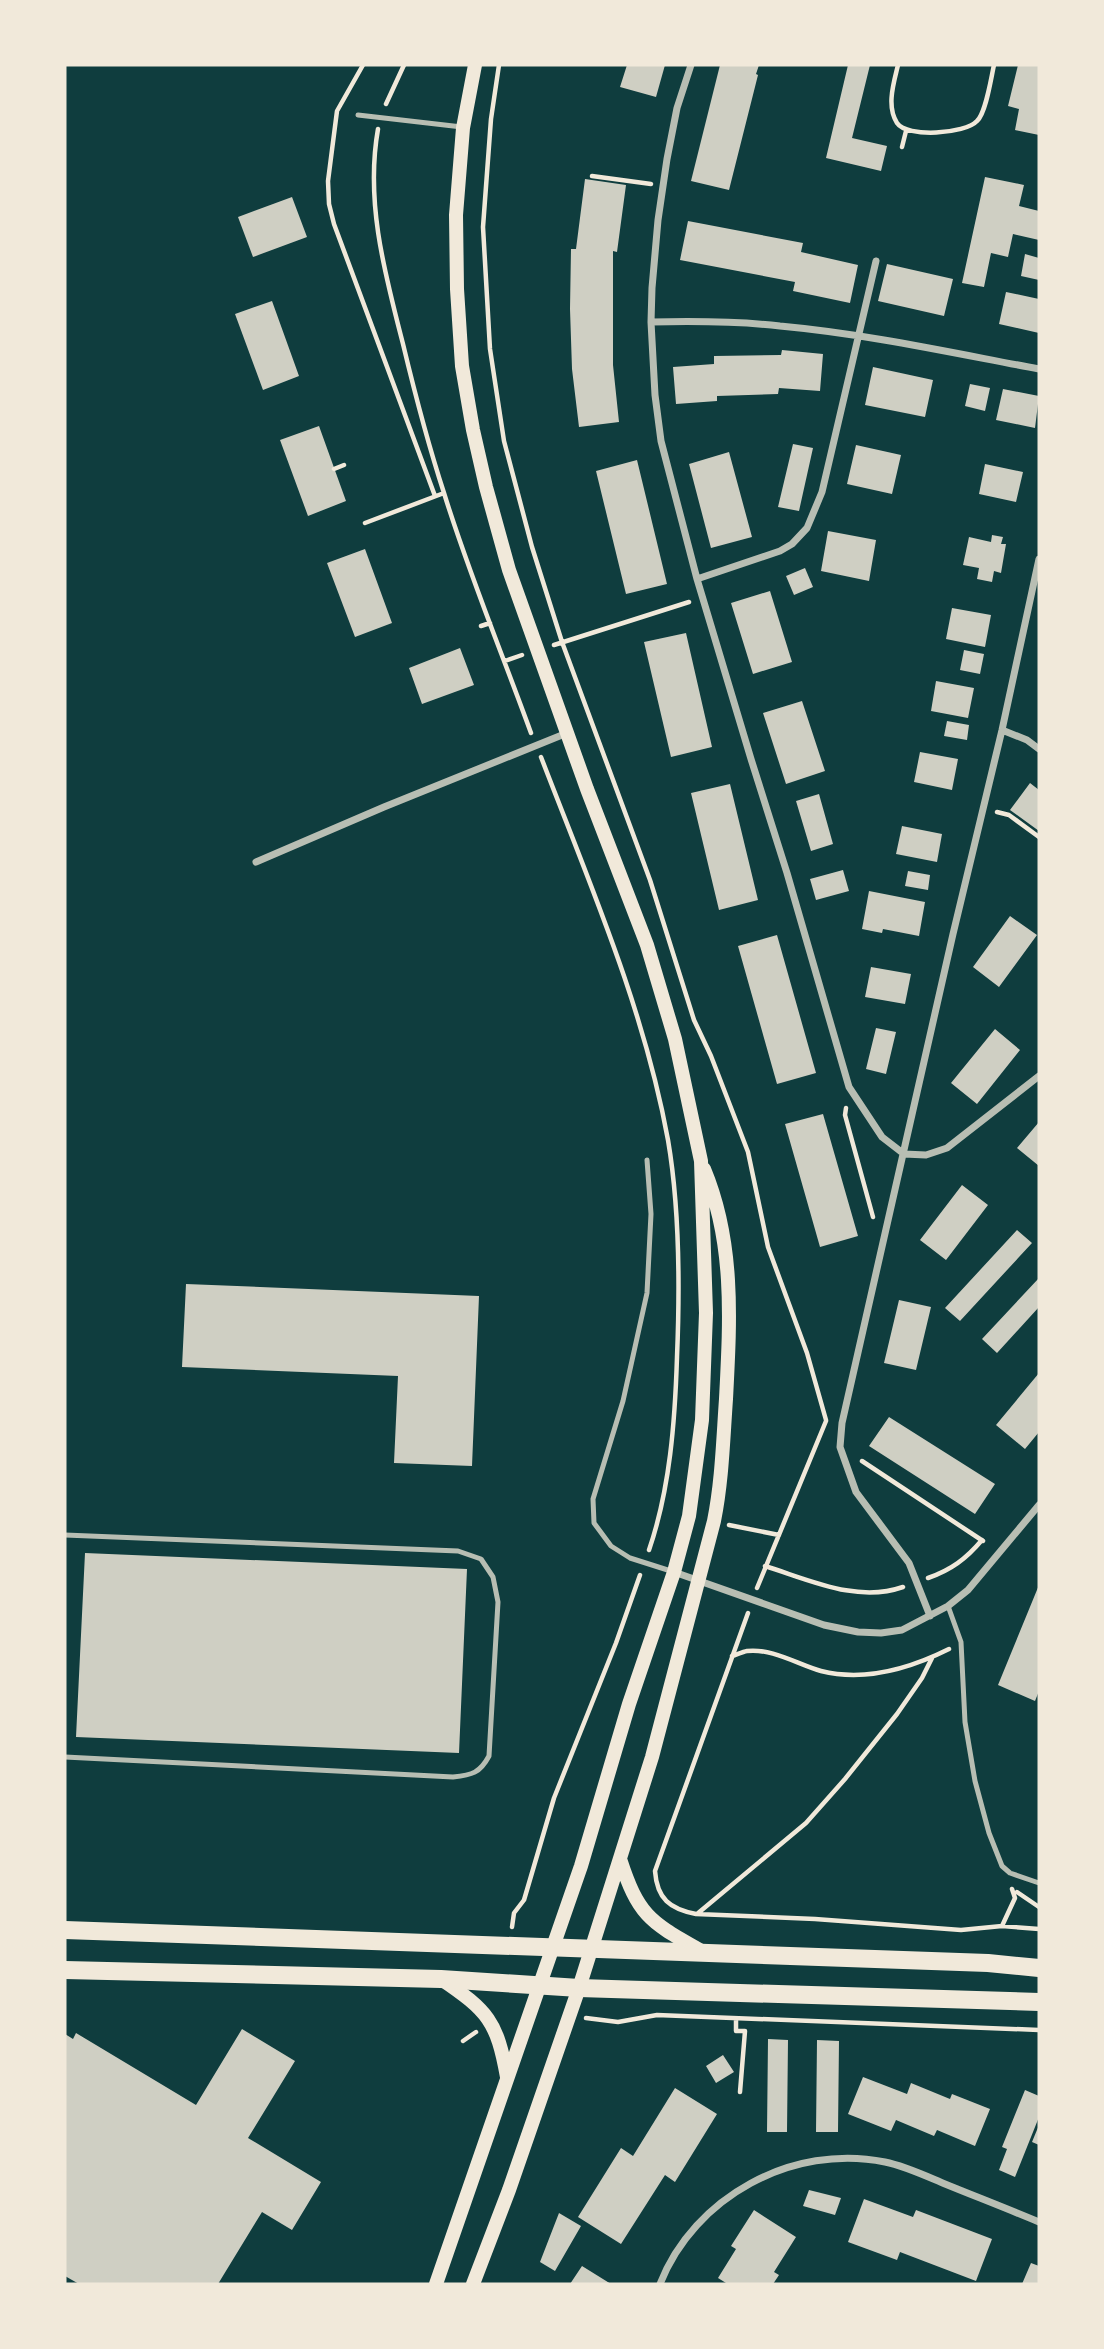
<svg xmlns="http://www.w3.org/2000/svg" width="1104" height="2349" font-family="Cabin,sans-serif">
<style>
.building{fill:#cfcfc3}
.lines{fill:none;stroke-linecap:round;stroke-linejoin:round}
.path{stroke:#f1e9da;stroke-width:4.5}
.service{stroke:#b8beb3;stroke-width:5}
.minor{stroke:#b8beb3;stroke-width:7}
.secondary{stroke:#f1e9da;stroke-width:14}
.primary{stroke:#f1e9da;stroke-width:18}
</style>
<rect width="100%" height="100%" fill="#0f3d3e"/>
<path class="building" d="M627,65H665L656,97L620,87Z
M720,65H759L756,74L758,75L729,190L691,181Z
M848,65H870L852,138L887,146L881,171L826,158Z
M1018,65H1039V135L1015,130L1019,109L1008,106Z
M985,177L1024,185L1019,206L1039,211V240L1013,234L1008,257L991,253L984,287L962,283Z
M585,179L626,185L617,252L613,251V365L619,422L579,427L572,369L570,309L571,249H576Z
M292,197L307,237L253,257L238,217Z
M688,221L803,243L801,252L858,265L850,303L793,291L795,282L680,260Z
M1025,254L1039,258V280L1021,276Z
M887,264L953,279L944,316L878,301Z
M1006,292L1039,299V333L999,324Z
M272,301L299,376L263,390L235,314Z
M782,350L823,354L820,391L779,388L778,394L717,396V401L676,404L673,367L714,364V356L781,355Z
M873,367L933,380L925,417L865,405Z
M970,384L990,388L985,411L965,406Z
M1003,389L1039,396L1035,428L996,420Z
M319,426L346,501L308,516L280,440Z
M793,444L813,448L799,511L778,507Z
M856,445L901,455L892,494L847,484Z
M729,452L752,537L711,548L689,464Z
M637,460L667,584L626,594L596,471Z
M985,464L1023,472L1016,502L979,494Z
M828,531L876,540L869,581L821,571Z
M992,535L1003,537L1001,544H1006L1001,573L994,571L992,582L977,579L979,568L963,565L969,537L991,542Z
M365,549L392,623L355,637L327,563Z
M805,568L813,587L794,595L786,576Z
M770,591L792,662L753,674L731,603Z
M952,608L991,615L985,647L946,639Z
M686,633L712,747L671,757L644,642Z
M460,648L474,685L422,704L409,668Z
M964,650L984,654L980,674L960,670Z
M936,681L974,688L968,718L931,711Z
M802,701L825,771L786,784L763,713Z
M947,721L969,725L967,740L944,736Z
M920,752L958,759L952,790L914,782Z
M1030,783L1039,790V831L1010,810Z
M730,784L758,900L719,910L691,793Z
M819,794L833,844L811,851L796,801Z
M902,826L942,834L937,862L896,854Z
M843,870L849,891L816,900L810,879Z
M908,871L930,875L928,890L905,886Z
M869,891L925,902L919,936L883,929L882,933L862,929Z
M1010,916L1037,935L999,987L973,967Z
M777,935L816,1073L777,1084L738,946Z
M871,967L911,974L905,1004L865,997Z
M876,1028L896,1032L886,1074L866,1069Z
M995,1029L1020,1050L977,1104L951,1083Z
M823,1114L858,1236L820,1247L785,1124Z
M1039,1122V1166L1017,1148Z
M962,1185L988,1205L946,1260L920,1240Z
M1017,1230L1032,1243L960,1321L945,1308Z
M1039,1278V1307L997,1353L982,1339Z
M186,1284L479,1296L472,1466L394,1463L398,1376L182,1367Z
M899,1300L931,1307L916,1370L884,1363Z
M1039,1373V1432L1025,1449L996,1425Z
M889,1417L995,1484L975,1514L869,1446Z
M85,1553L467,1569L459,1753L76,1737Z
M1039,1585V1691L1035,1701L998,1685Z
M242,2029L295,2061L248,2138L321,2182L292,2230L262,2212L218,2284H79L65,2276V2034L73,2039L76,2033L196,2105Z
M768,2039L788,2040L787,2132H767Z
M817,2040L839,2041L838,2132H816Z
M723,2055L734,2072L716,2083L706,2066Z
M863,2077L907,2094L911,2083L950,2099L952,2094L990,2109L975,2146L937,2130L934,2136L896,2120L891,2131L848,2114Z
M675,2088L717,2114L675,2182L665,2175L621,2244L578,2217L621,2148L633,2156Z
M1025,2090L1039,2096V2117L1015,2177L999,2170L1007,2149L1002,2147Z
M1039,2125V2145L1032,2142Z
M809,2190L841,2198L835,2215L803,2206Z
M864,2199L913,2217L916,2210L992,2239L976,2281L900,2252L897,2260L848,2242Z
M754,2210L796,2237L774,2272L779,2275L773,2284H725L726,2283L718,2278L736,2249L731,2246Z
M559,2213L581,2226L555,2271L540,2262Z
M1031,2263L1039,2266V2284H1022Z
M582,2266L611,2284H570Z"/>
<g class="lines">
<path class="path" d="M363,65L337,111L328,181L329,204L334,224L435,496
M499,65L491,119L483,227L490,349L504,441L532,547L562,642L650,880L694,1020L711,1056L748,1152L768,1247L807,1353L826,1420
M898,65C894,82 886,106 897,123C907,138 965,134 977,121C986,113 991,78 994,65
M386,104L404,65
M378,129C365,202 385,274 403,344C415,394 428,444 444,493C469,574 502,653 531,733
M902,147L906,131
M592,176L651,184
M334,469L344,465
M365,523L444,493
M481,626L490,623
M554,645L689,602
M505,661L522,655
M541,757C589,882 644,1008 668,1140C680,1210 680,1285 677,1357C675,1421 670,1489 649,1550
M997,812L1009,815L1039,837
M846,1108L845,1115L873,1217
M862,1461L983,1541
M729,1525L779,1535
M765,1566C810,1580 857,1603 903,1587
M928,1578C951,1570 966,1559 982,1540
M757,1588L826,1421
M748,1613L655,1871C657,1899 670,1909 696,1914L815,1919L961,1930L1002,1926L1039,1929
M732,1656C736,1655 742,1652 747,1651C772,1648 799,1665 821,1671C865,1682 909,1669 949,1649
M1017,1892L1039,1907
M697,1914L806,1823L845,1779L897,1714L922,1678L932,1658
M1002,1926L1015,1898L1012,1889
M512,1927L514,1913L524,1900L554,1798L616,1643L640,1575
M586,2018L618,2022L657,2015L1039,2030
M736,2019V2031H745L740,2092
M463,2041L476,2032"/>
<path class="service" d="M358,115L462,127
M647,1160L651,1214L647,1293L623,1401L593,1499L594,1523L611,1546L630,1558L674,1572
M65,1535L458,1551L481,1559L493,1577L498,1602L489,1756C480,1773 472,1775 453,1777L65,1757
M948,1606L961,1642L965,1722L975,1781L989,1833L1002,1866L1010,1873L1039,1883"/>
<path class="minor" d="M691,65L677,108L667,159L658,220L652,288L651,322L655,395L661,441L697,579L751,759L787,873L849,1087L882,1137L904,1154L926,1155L947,1148L1039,1076
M651,322C694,321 737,321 780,326C867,334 953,353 1039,369
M697,579L780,551L792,544L807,528L822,492L876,261
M1002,730L1027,740L1039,749
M256,862L384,807L567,733
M674,1572L824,1625L858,1632L881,1633L902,1630L948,1606L968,1590L1039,1505
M930,1616L909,1563L856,1492L840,1447L842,1423L953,934L1002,730L1039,559
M660,2284C694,2197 793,2143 885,2162C905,2166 926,2176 945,2184C977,2197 1008,2209 1039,2222"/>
<path class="secondary" d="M620,1859C639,1918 651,1922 703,1952
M441,1979C488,2011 497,2021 507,2077
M436,2284L581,1866L629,1704L674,1572L689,1516L702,1420L706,1313L701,1161L675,1039L647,945L587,789L509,570L486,487L473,430L462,366L457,289L456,215L463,128L475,65
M473,2284L509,2190L579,1988L652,1757L714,1521C722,1481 723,1441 726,1399C730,1321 735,1243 704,1169"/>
<path class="primary" d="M65,1930L988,1963L1039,1968
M65,1970L441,1979L579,1988L1039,2002"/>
</g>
<rect width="1104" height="2349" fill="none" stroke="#f1e9da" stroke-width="133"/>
</svg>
